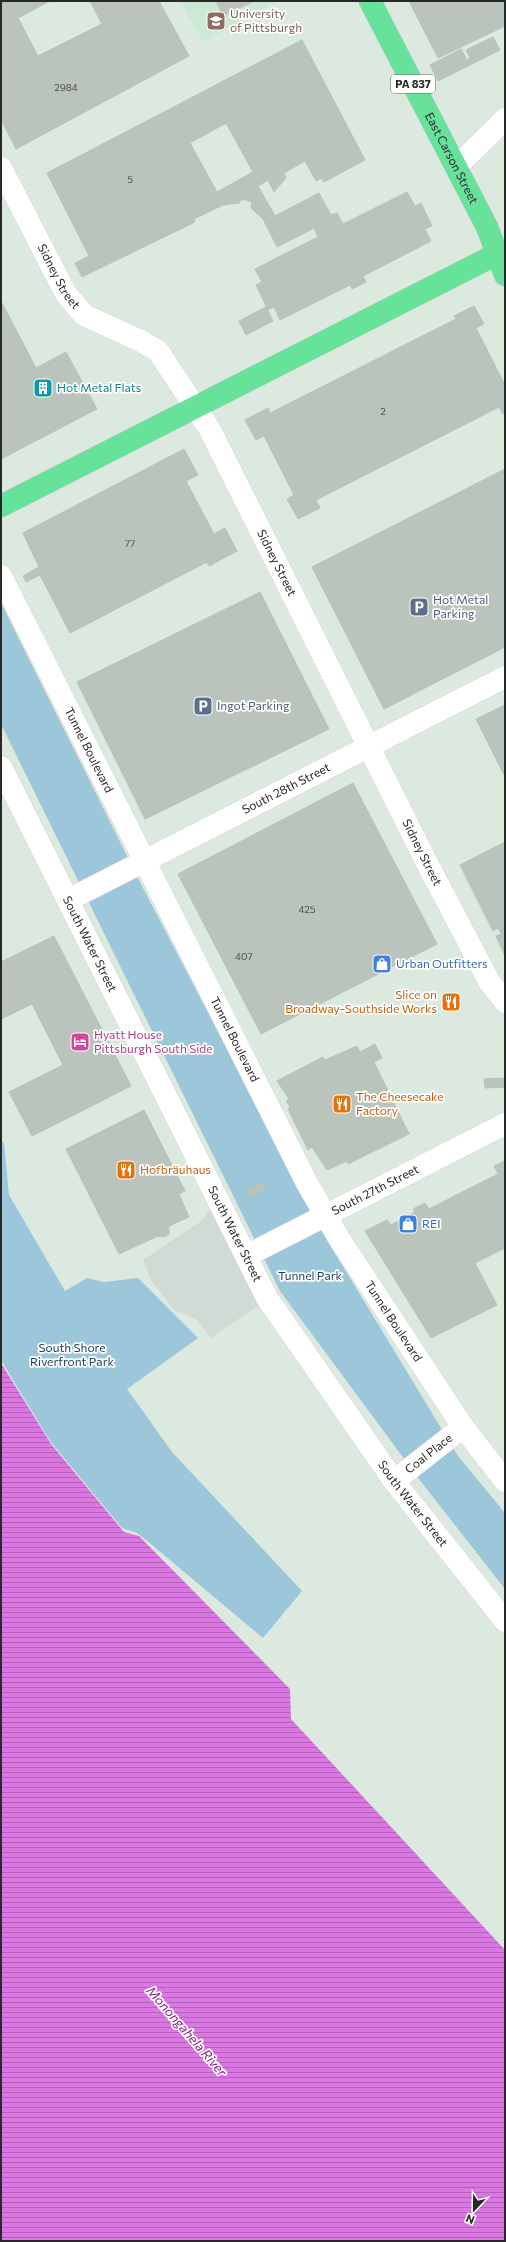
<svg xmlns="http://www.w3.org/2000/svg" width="506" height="2242" font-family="Commissioner,sans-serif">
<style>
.education{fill:#cbe9d5}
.park{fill:#9cc7db}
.plaza{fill:#d1dad4}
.water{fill:url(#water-rules)}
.building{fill:#bac4bd;stroke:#b5c4b9;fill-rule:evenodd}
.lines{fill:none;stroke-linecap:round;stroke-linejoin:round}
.minor-casing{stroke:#e0d0d8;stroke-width:23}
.major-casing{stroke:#cbcbcb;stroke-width:23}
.minor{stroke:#fff;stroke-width:22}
.major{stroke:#66e29b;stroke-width:22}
.labels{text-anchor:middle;stroke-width:3.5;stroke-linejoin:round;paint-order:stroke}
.number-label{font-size:10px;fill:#4c4f4d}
.shield{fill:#fff;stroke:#686868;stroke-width:1}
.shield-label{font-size:11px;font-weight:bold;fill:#282828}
.education-label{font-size:12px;fill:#785e54;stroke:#fff;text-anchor:start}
.street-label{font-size:12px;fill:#282828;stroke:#fff}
.culture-label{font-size:12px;fill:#0d838f;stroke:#fff;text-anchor:start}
.service-label{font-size:12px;fill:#4e5e75;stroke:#fff;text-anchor:start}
.shop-label{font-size:12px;fill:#366cbe;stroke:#fff;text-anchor:start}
.food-label{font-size:12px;fill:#c56008;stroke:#fff;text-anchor:start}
.hotel-label{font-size:12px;fill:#b23c85;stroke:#fff;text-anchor:start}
.park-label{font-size:12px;fill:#20415d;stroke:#fff}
.water-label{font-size:13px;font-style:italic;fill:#8a198a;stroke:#fff}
</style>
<defs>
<pattern id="water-rules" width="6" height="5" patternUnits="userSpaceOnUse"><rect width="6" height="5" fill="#da77e2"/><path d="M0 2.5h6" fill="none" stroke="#b162b7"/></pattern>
</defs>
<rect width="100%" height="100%" fill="#dbe9de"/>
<path class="education" d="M180,1H277L203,42Z"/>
<path class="park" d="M1,603L144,890L324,1235L458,1456L505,1513V1589L422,1483L280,1291L1,724Z
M1,1139L4,1144L9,1195L65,1291L87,1278L104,1282L138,1278L198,1338L127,1389L172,1452L302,1591L263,1638L146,1540L137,1533L122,1528L50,1441L1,1360Z"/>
<path class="plaza" d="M210,1209L259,1305L211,1338L196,1319L174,1310L151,1280L143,1260L203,1220Z"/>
<path class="water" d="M1,1363L51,1444L124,1532L139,1536L290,1689L291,1719L505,1950V2241H1Z"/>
<path class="building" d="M1,1H50L18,18L38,56L102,24L90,1H159L189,56L16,149L1,119Z
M216,1H254L223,16Z
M409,1H505V26L438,58Z
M493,37L500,50L438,81L430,65L461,49L467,60L470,58L466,50Z
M302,40L365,160L324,182L322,178L316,181L305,161L284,173L286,178L274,192L268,180L258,186L275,216L319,193L331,215L337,213L343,224L407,192L415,206L421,203L432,226L425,229L431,241L363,276L366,282L352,289L350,285L280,320L274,307L268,310L256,285L262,282L255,269L318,237L314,228L277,247L263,219L251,208L252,202L242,199L239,203L223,205L194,219L195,222L82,277L75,263L89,256L47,173ZM226,123L253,172L217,192L190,143Z
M1,301L36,368L66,352L97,409L1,459Z
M474,306L484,324L476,328L505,385V413L503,414L499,407L316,500L320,508L298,519L287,499L294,495L264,436L256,440L245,420L268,408L270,413L456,319L454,316Z
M266,307L273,321L246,335L239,321Z
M184,449L198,475L186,481L214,534L225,528L237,551L209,566L207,562L70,633L40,575L26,582L23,576L39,567L23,533Z
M505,469V647L384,709L312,567Z
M260,592L329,729L145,819L77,682Z
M505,705V777L476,719Z
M353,783L437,944L261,1034L178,874Z
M505,842V956L496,936L501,934L498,928L493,931L460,865Z
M54,936L131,1086L32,1136L9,1092L63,1065L32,1004L1,1019V962Z
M454,995L459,1002L447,1009L442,1003Z
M375,1044L382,1058L374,1062L409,1134L348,1164L347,1161L327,1170L312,1147L308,1150L288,1109L290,1107L286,1101L289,1099L277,1081L323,1057L325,1060L357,1046L360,1052Z
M505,1078V1087L485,1088L484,1079Z
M144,1110L185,1191L179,1194L189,1217L169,1226V1234L165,1237L158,1236L119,1254L66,1149Z
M505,1161V1248L475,1263L497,1305L431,1338L365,1231L387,1220L391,1225L415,1212L413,1209L425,1203L429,1209L498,1174L494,1166Z
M263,1182L266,1189L250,1197L246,1190Z"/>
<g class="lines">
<g class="minor-casing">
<g id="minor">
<path d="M456,167L505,119"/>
<path id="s1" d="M1,168L66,294L84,315L141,341L158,351L209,428L429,867L490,983L505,1002"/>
<path id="s2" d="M1,576L308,1185L340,1240L463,1427L505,1481"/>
<path id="s3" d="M1,767L267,1298L394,1481L505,1621"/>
<path id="s4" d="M68,900L505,677"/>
<path id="s5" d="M246,1256L505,1124"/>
<path id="s6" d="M394,1481L463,1427"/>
</g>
</g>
<g class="major-casing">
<g id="major">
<path id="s7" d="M370,1L487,227L505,275"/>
<path d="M1,506L497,254"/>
</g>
</g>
<use href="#minor" class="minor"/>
<use href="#major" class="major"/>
</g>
<defs>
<g id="university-square" transform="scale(1)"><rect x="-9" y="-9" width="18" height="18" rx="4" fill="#8d6e63" stroke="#fff"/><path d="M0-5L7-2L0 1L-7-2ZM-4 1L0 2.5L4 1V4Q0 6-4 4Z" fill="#fff"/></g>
<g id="building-square" transform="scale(1)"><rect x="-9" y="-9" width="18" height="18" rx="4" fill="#0f9aa8" stroke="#fff"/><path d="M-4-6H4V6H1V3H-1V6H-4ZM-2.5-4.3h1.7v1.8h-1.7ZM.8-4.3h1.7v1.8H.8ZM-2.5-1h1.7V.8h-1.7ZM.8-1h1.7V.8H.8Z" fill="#fff"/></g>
<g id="parking-square" transform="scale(1)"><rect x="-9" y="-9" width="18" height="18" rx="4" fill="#5c6f8a" stroke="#fff"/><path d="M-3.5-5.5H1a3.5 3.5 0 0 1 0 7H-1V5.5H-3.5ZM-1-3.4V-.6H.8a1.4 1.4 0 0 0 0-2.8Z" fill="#fff"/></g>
<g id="shop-square" transform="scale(1)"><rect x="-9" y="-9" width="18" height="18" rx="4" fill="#3f7fe0" stroke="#fff"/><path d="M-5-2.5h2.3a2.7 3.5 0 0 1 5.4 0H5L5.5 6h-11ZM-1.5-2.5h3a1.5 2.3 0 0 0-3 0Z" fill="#fff"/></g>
<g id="restaurant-square" transform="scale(1)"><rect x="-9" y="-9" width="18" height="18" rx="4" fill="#e8710a" stroke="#fff"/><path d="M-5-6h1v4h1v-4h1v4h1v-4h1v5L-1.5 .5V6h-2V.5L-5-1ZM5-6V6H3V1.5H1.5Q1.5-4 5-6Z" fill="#fff"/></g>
<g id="hotel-square" transform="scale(1)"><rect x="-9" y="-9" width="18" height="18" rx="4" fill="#d1479c" stroke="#fff"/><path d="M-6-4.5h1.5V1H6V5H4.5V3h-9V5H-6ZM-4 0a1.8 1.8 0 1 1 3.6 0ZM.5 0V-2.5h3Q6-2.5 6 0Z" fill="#fff"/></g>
</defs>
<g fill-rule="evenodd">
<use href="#university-square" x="216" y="21"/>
<use href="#building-square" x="43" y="388"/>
<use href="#parking-square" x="419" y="607"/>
<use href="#parking-square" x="203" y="706"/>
<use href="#shop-square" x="382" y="964"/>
<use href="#restaurant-square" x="451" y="1002"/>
<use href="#hotel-square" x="80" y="1042"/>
<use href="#restaurant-square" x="342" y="1104"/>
<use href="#restaurant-square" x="126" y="1170"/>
<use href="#shop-square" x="408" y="1224"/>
</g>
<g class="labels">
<g class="number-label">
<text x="66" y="91">2984</text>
<text x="130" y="183">5</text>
<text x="383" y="415">2</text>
<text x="130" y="547">77</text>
<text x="307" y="913">425</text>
<text x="244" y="960">407</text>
</g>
<rect class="shield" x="391" y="75" width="44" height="18" rx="3"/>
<g class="shield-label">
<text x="413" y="88">PA 837</text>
</g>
<g class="education-label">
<text x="230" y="18">University<tspan x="230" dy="14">of Pittsburgh</tspan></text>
</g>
<g class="street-label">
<text dy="4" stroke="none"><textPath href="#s7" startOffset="177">East Carson Street</textPath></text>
<text dy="4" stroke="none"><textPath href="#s1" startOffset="123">Sidney Street</textPath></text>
<text dy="4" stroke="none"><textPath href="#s1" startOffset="495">Sidney Street</textPath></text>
<text dy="4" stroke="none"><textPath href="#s2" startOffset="195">Tunnel Boulevard</textPath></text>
<text dy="4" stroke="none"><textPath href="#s4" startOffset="245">South 28th Street</textPath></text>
<text dy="4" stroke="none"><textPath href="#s1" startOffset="819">Sidney Street</textPath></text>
<text dy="4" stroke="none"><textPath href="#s3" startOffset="198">South Water Street</textPath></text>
<text dy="4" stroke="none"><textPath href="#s2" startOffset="519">Tunnel Boulevard</textPath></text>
<text dy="4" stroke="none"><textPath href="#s5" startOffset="145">South 27th Street</textPath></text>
<text dy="4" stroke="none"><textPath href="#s3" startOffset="522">South Water Street</textPath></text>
<text dy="4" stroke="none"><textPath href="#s2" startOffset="843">Tunnel Boulevard</textPath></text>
<text dy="4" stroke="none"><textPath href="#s6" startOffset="44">Coal Place</textPath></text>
<text dy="4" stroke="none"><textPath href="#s3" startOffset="846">South Water Street</textPath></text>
</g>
<g class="culture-label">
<text x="57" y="392">Hot Metal Flats</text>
</g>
<g class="service-label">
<text x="433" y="604">Hot Metal<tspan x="433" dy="14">Parking</tspan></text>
<text x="217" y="710">Ingot Parking</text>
</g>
<g class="shop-label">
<text x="396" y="968">Urban Outfitters</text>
<text x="422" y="1228">REI</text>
</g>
<g class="food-label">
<text x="437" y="999" text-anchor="end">Slice on<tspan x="437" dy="14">Broadway-Southside Works</tspan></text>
<text x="356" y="1101">The Cheesecake<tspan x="356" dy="14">Factory</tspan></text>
<text x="140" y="1174">Hofbräuhaus</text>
</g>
<g class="hotel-label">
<text x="94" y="1039">Hyatt House<tspan x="94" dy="14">Pittsburgh South Side</tspan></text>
</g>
<g class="park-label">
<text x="310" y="1280">Tunnel Park</text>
<text x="72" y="1352">South Shore<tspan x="72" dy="14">Riverfront Park</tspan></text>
</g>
<g class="water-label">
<text transform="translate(187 2031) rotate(49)" y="5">Monongahela River</text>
</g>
</g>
<rect width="506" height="2242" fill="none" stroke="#282828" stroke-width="4"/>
<g transform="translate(474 2210) rotate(202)" stroke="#ffffff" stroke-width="3" paint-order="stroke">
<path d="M0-3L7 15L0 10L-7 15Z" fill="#282828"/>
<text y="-6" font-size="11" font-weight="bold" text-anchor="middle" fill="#282828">N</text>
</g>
</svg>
